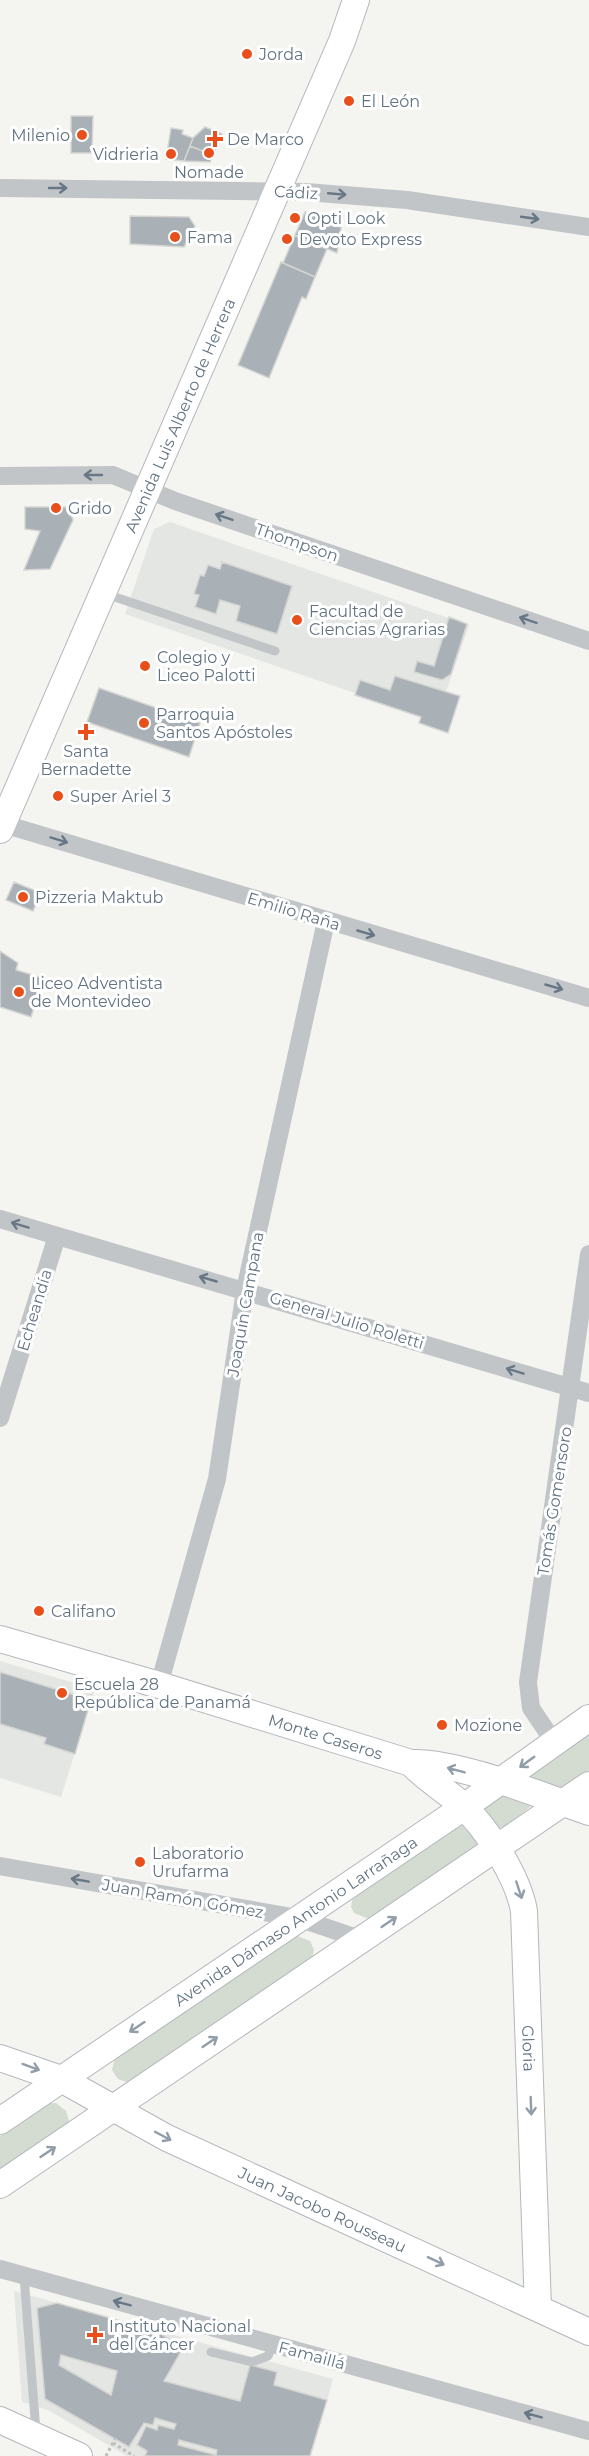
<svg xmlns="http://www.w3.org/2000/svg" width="589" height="2456" font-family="Montserrat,sans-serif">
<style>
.built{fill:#e4e6e3}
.green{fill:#d4dbd1}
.building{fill:#a9b1b6;stroke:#d5d5d3;stroke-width:1.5;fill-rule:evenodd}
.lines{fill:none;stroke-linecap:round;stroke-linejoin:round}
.secondary-casing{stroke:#b3b8bd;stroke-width:28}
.path{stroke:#bbbdbf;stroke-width:3;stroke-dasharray:3 3;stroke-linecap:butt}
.lane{stroke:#c1c5c8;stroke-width:9}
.street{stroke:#c1c5c8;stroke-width:18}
.secondary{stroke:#fff;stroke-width:26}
.oneway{stroke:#677786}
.oneway2{stroke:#919da8}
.poi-dot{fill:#e84f1b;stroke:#fff;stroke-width:2}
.labels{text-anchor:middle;stroke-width:6;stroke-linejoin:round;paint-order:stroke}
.poi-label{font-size:16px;fill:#627382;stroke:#fff;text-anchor:start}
.street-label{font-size:16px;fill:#627382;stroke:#fff}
</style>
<rect width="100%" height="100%" fill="#f4f4f0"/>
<path class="built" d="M170,522L469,625L436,721L125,614L154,529Z
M0,1661L95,1689L61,1797L0,1778Z
M14,2291L333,2379L311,2456H127L48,2410L22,2402Z"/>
<path class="green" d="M589,1732V1770L562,1789L533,1785L527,1775Z
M503,1795L530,1803V1807L504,1827L496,1828L479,1810Z
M460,1823L478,1843L476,1847L369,1919L354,1913L351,1907L353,1896Z
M295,1935L310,1941L314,1950L312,1958L129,2083L118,2079L112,2070L115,2058Z
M50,2103H56L66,2111L69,2121L67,2127L0,2173V2136Z"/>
<path class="building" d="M71,116H93L92,153H71Z
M205,127L222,134L213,155L190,146L193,138Z
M171,128L183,130L182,134L193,138L184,161L166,159Z
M190,146L213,155L210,162L184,161Z
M305,212L343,216L337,253L295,235Z
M130,216L189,217L195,226L184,247L130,244Z
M295,235L327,249L315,277L283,263Z
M281,262L315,277L306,299L302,297L269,378L238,365Z
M25,507H69L73,520L50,569L24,570L40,531L25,529Z
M222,562L292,586L277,634L236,621L240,606L220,600L216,614L195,607L199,595L194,594L200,575L204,576L208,565L220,569Z
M449,617L467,624L451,674L442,680L414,672L417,661L434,666Z
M395,676L460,696L448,733L419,723L421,717L355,695L360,680L390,690Z
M99,688L200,723L189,757L87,722Z
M14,882L41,893L33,911L6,900Z
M0,951L18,963L16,970L43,978L31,1017L0,1007Z
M0,1672L91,1700L75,1754L44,1744L46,1738L0,1724Z
M57,2303L163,2333L161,2334L183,2348L164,2381L240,2401L250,2365L277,2372L274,2385L327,2400L310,2456H145L147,2451L137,2445L146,2426L157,2430L158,2425L174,2429L176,2424L155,2418L153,2425L144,2423L129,2447L45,2399L37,2308ZM61,2355L117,2371L111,2395L59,2365ZM179,2440L217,2450L216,2455L178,2445Z"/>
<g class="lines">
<g class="secondary-casing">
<g id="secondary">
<path id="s1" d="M0,830L342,41L356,0"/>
<path id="s2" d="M0,1639L159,1685L411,1763C458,1761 542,1796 589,1812"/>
<path id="s3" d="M411,1763C426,1779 445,1790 461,1804C487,1828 518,1877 524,1911L538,2308"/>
<path id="s4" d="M0,2058L61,2079L167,2138L589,2332"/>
<path id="s5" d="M0,2121L464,1807L589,1718"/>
<path d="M0,2185L589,1785"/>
<path d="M0,2420L79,2456"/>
</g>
</g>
<path class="path" d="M113,2443L134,2456
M106,2456L115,2439"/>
<path class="lane" d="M106,594L275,651
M24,2276L36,2432
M211,2352L252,2362L268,2356L273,2344"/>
<path class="street" d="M0,188L306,192L407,200L589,227
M0,476L113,475L175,501L589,641
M0,823L589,998
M0,1219L589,1393
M0,1418L57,1236
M159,1685L217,1479L245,1290L326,921
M554,1742L531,1708L528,1682L589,1254
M0,1866L298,1918L363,1940
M0,2269L589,2431"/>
<use href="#secondary" class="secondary"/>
</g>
<defs><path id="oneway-shaft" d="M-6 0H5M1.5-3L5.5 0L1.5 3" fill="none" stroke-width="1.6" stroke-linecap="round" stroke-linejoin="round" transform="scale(1.5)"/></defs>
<g class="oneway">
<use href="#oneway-shaft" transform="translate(58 188)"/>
<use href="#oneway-shaft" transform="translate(337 194) rotate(5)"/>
<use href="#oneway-shaft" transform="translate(530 218) rotate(8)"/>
<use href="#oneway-shaft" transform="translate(93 475) rotate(180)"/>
<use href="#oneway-shaft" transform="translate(224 517) rotate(-161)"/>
<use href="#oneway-shaft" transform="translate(528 620) rotate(-161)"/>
<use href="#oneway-shaft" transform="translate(59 840) rotate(17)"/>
<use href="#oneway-shaft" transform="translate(366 933) rotate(16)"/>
<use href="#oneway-shaft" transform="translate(554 987) rotate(16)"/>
<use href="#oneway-shaft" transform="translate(20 1225) rotate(-163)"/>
<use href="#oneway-shaft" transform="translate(208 1279) rotate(-164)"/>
<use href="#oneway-shaft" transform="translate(515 1371) rotate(-163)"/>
<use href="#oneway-shaft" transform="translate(80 1880) rotate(-170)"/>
<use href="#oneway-shaft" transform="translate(122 2303) rotate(-165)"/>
<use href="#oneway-shaft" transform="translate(533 2415) rotate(-165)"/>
</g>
<g class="oneway2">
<use href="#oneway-shaft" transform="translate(527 1762) rotate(144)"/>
<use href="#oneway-shaft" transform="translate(456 1770) rotate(-165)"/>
<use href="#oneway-shaft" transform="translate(519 1890) rotate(72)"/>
<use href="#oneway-shaft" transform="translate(389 1922) rotate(-34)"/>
<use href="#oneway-shaft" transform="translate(137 2027) rotate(146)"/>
<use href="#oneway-shaft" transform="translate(210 2042) rotate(-34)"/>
<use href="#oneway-shaft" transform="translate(31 2067) rotate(20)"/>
<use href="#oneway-shaft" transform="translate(531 2106) rotate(88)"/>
<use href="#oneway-shaft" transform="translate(163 2136) rotate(28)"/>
<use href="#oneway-shaft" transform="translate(48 2152) rotate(-34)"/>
<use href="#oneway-shaft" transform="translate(436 2261) rotate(25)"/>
</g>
<g class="poi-dot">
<circle cx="247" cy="54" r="6"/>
<circle cx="349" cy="101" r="6"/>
<circle cx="82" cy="135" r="6"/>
<path d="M212 130h6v6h6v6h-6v6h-6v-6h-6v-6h6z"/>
<circle cx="209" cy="153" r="6"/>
<circle cx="171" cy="154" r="6"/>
<circle cx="295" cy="218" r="6"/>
<circle cx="175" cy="237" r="6"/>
<circle cx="287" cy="239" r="6"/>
<circle cx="56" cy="508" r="6"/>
<circle cx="297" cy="620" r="6"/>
<circle cx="145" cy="666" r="6"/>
<circle cx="144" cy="723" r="6"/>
<path d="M83 723h6v6h6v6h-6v6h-6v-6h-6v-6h6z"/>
<circle cx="58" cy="796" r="6"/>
<circle cx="23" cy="897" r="6"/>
<circle cx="19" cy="992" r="6"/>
<circle cx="39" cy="1611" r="6"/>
<circle cx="62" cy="1693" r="6"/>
<circle cx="442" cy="1725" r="6"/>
<circle cx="140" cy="1862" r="6"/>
<path d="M92 2326h6v6h6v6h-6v6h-6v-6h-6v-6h6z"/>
</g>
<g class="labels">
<g class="poi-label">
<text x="259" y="60">Jorda</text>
<text x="361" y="107">El León</text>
<text x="70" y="141" text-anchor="end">Milenio</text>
<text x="227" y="145">De Marco</text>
<text x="159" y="160" text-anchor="end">Vidrieria</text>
<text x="209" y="178" text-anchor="middle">Nomade</text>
<text x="307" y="224">Opti Look</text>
<text x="187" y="243">Fama</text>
<text x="299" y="245">Devoto Express</text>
<text x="68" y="514">Grido</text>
<text x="309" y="617">Facultad de<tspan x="309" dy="18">Ciencias Agrarias</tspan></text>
<text x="157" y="663">Colegio y<tspan x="157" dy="18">Liceo Palotti</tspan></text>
<text x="156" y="720">Parroquia<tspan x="156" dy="18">Santos Apóstoles</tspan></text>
<text x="86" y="757" text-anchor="middle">Santa<tspan x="86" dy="18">Bernadette</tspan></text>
<text x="70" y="802">Super Ariel 3</text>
<text x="35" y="903">Pizzeria Maktub</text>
<text x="31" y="989">Liceo Adventista<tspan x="31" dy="18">de Montevideo</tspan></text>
<text x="51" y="1617">Califano</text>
<text x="74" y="1690">Escuela 28<tspan x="74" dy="18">República de Panamá</tspan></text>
<text x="454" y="1731">Mozione</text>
<text x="152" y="1859">Laboratorio<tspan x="152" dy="18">Urufarma</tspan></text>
<text x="109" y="2332">Instituto Nacional<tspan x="109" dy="18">del Cáncer</tspan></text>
</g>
<g class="street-label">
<text transform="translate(296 192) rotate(3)" y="6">Cádiz</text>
<text dy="6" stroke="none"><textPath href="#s1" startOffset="452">Avenida Luis Alberto de Herrera</textPath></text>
<text transform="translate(297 542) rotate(19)" y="6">Thompson</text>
<text transform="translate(294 911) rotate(17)" y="6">Emilio Raña</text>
<text transform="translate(245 1304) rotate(-80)" y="6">Joaquín Campana</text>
<text transform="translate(34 1310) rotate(-73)" y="6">Echeandía</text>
<text transform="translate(347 1320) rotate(17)" y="6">General Julio Roletti</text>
<text transform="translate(554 1501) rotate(-81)" y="6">Tomás Gomensoro</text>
<text dy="6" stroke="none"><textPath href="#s2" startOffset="340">Monte Caseros</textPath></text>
<text transform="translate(183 1898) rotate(10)" y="6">Juan Ramón Gómez</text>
<text dy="6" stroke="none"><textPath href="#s5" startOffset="357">Avenida Dámaso Antonio Larrañaga</textPath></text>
<text dy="6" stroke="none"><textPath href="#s3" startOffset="328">Gloria</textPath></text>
<text dy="6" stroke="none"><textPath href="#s4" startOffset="357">Juan Jacobo Rousseau</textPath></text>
<text transform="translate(312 2355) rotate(15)" y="6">Famaillá</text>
</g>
</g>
</svg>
